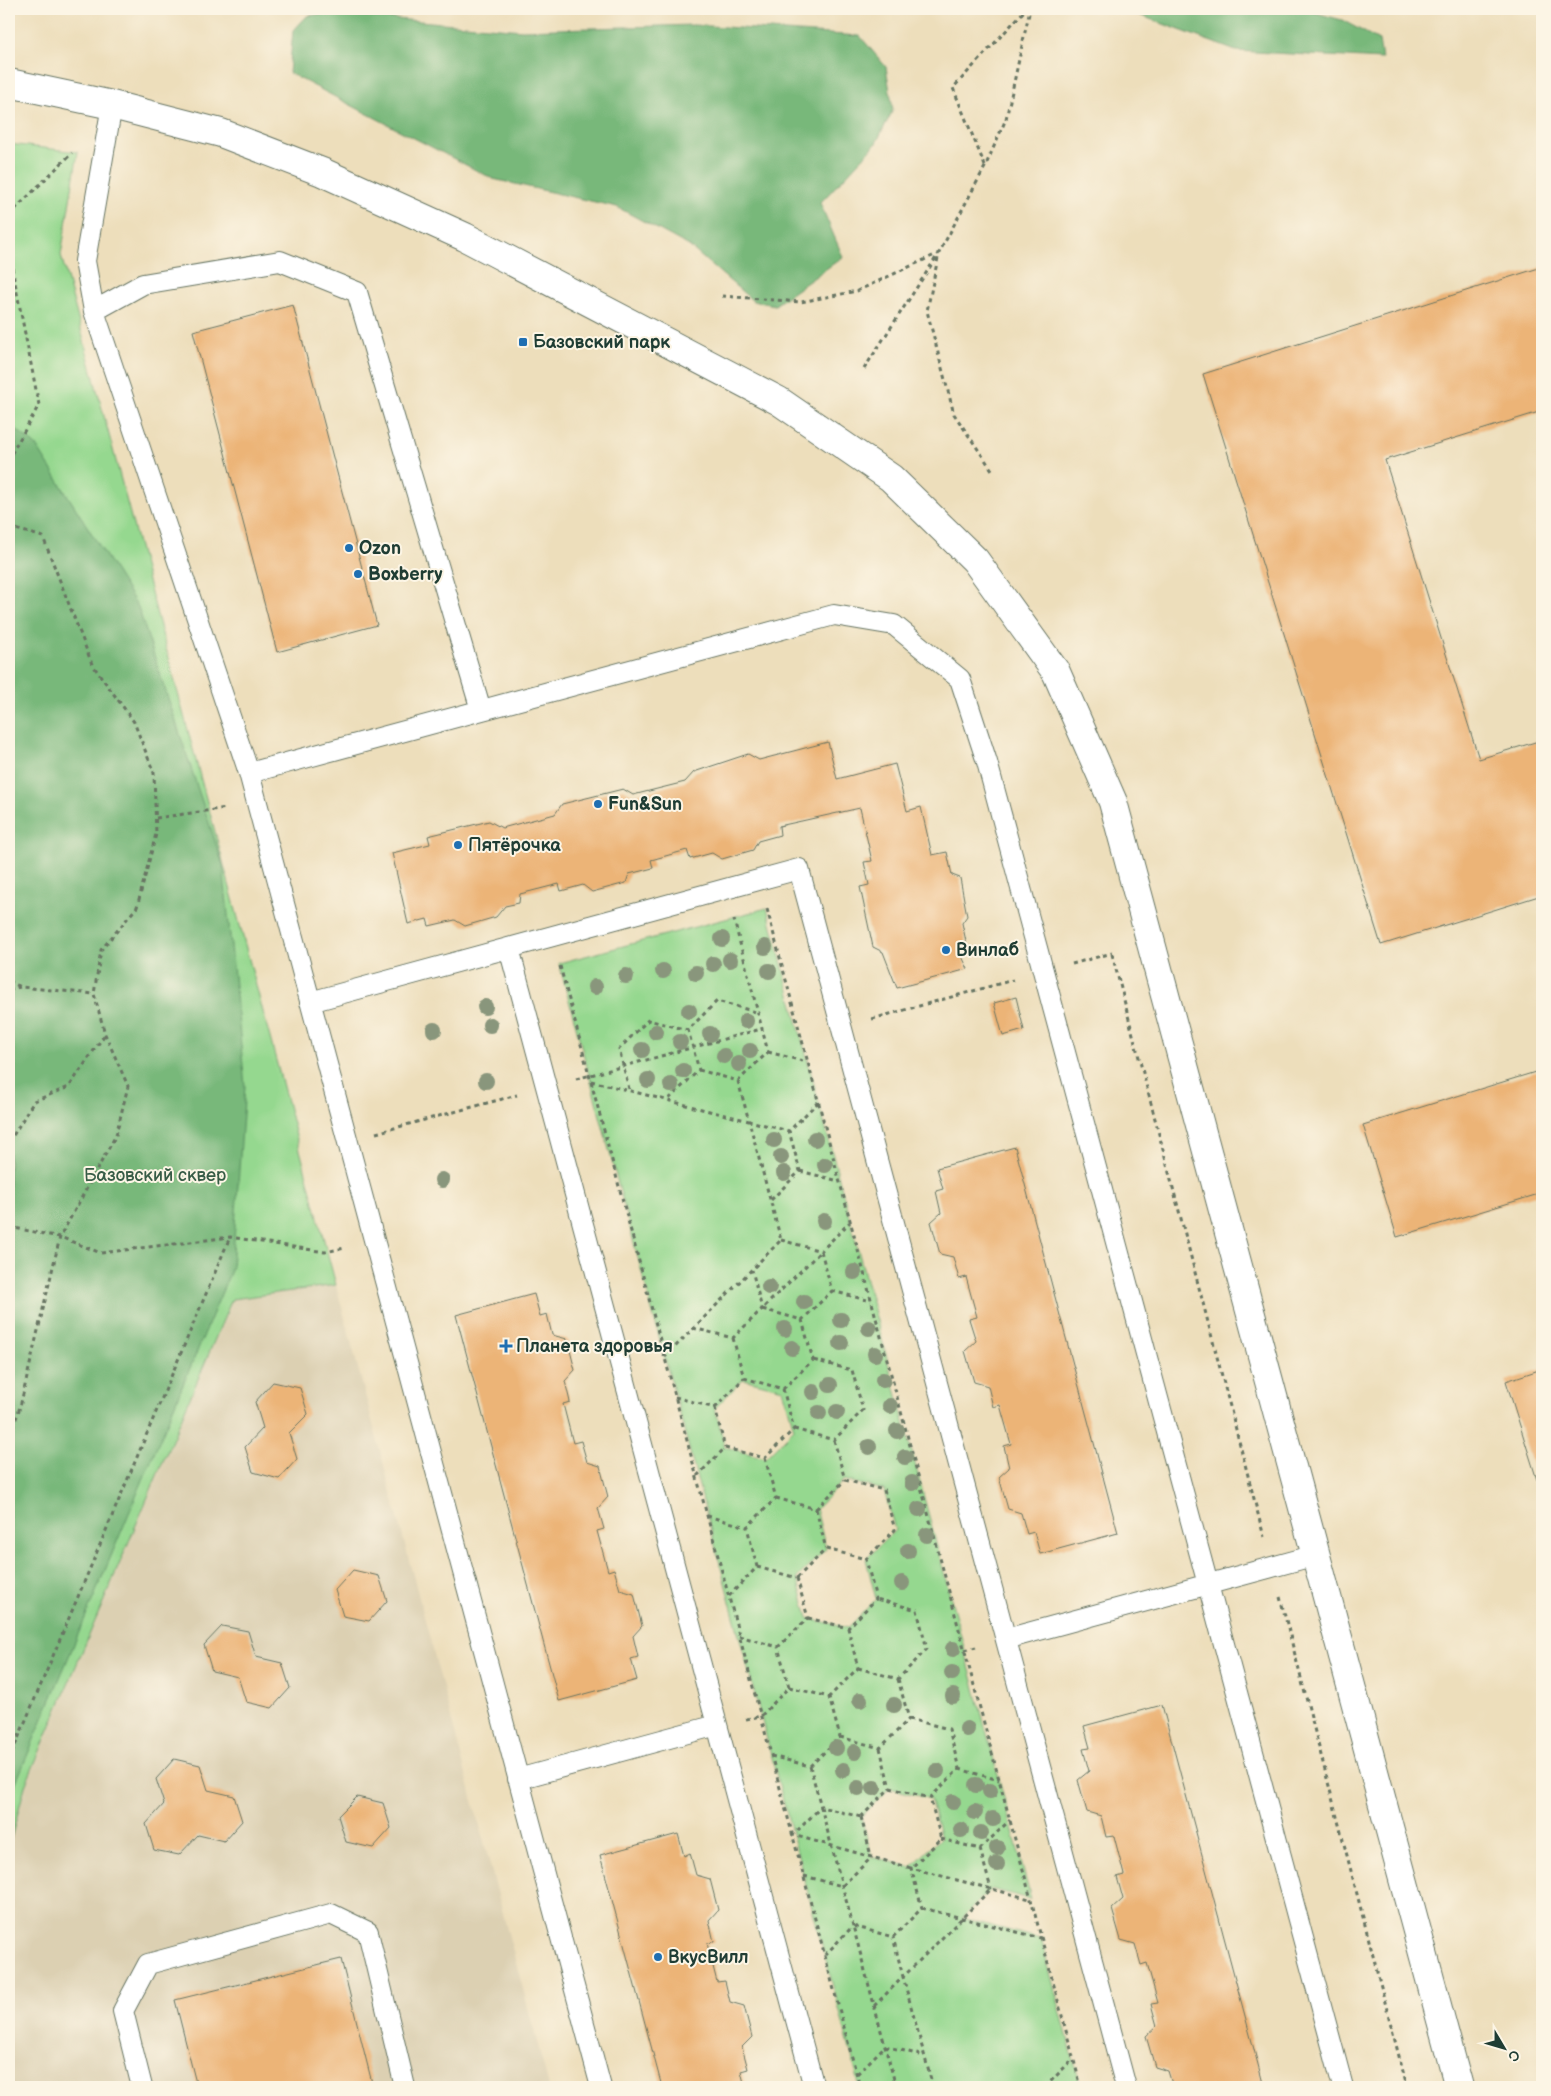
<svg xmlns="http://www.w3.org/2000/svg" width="1551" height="2096" font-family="'Balsamiq Sans',sans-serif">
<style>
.built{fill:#dcd0b2}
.green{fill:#95d88f;stroke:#5a8a62;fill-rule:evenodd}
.forest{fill:#78b87a;stroke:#4c7a57}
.building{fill:#ecb477}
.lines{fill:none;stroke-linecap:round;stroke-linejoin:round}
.service-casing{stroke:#677563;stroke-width:22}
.minor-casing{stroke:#677563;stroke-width:30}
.path{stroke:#677563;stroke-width:3;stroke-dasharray:4 4;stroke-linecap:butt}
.service{stroke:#fff;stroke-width:20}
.minor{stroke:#fff;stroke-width:28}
.tree{fill:#89967b}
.poi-dot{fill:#1f6fb2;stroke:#fcf5e5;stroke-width:2}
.labels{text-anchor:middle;stroke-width:4;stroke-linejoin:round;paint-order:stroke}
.poi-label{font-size:18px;font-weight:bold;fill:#1f3d34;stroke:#fcf5e5;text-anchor:start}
.park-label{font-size:18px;fill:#375c46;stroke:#fcf5e5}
</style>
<rect width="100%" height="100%" fill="#fcf5e5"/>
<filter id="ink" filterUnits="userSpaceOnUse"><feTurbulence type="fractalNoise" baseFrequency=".02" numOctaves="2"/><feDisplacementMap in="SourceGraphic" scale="10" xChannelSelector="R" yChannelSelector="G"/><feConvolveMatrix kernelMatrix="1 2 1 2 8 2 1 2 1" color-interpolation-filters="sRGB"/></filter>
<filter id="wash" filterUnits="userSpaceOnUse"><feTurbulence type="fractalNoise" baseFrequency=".0096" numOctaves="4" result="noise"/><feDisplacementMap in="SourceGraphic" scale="20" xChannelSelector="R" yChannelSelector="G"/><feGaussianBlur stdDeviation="1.12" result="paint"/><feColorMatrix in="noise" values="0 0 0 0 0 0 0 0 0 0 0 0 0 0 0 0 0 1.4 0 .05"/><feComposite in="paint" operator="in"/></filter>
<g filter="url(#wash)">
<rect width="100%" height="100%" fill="#eddebb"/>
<path class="built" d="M336,1285L549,2087H9V1846L25,1786L232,1299Z"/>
<path class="green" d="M9,144L78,152L61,255L336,1285L232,1299L25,1786L9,1846Z
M767,908L1031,1899L991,1889L962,1918L1041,1939L1081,2087H860L559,963ZM743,1379L783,1389L794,1429L765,1458L725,1447L715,1408ZM844,1480L884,1490L895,1530L866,1559L876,1599L848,1628L808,1618L797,1578L826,1549L816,1509ZM890,1788L930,1799L941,1838L911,1867L872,1857L861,1817Z"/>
<path class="forest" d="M1123,9H1302L1342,20L1379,40L1382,59L1236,51Z
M328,13L522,30L694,25L860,36L886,67L893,110L875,145L820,203L843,257L775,305L753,301L689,246L617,207L493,179L289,73L293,31L307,16Z
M9,423L37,447L138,607L223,865L245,1086L232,1268L9,1799Z"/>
<g id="blocks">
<path class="building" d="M1542,267V411L1385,460L1479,759L1542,740V895L1381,945L1203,374Z
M293,305L377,625L277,652L193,331Z
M828,742L837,779L895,764L907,811L921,807L932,855L947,852L952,875L960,878L967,916L962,923L967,946L958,948L968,969L897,988L883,952L873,947L860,887L869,885L864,862L872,861L860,808L779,826L780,835L758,841L753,850L722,859L712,853L690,859L687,850L651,860L653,868L629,874L626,883L592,892L583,885L561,891L559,884L520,894L519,903L505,906L496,917L465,926L455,920L429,926L427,919L408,924L392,853L430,844L428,836L489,821L502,828L555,814L562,804L623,789L633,795L685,782L694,772L748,754L759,760Z
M1016,997L1024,1030L1003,1036L994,1003Z
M1542,1070V1193L1397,1237L1363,1125Z
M1015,1147L1118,1533L1040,1554L1034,1532L1027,1534L1021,1513L1008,1509L999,1477L1009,1468L1004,1446L1011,1444L1000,1405L993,1407L988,1386L974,1382L965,1351L976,1341L969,1319L977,1317L966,1277L959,1279L953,1257L940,1254L931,1222L941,1213L936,1191L943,1189L937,1168Z
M534,1294L540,1316L547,1314L552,1335L567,1339L575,1370L565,1381L570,1402L563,1404L573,1443L581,1441L587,1462L600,1466L608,1497L598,1508L604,1529L597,1531L608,1571L614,1569L620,1590L634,1594L642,1626L633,1636L638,1657L631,1659L637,1680L559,1701L456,1315Z
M1542,1369V1496L1506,1381Z
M273,1382L300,1388L308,1414L289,1433L297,1459L279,1479L253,1472L245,1447L263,1428L255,1402Z
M353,1570L379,1576L387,1601L369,1621L343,1616L335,1590Z
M222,1626L248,1631L256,1657L282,1663L290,1688L272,1708L246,1702L238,1677L212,1671L204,1645Z
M1162,1705L1264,2087H1173L1168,2071L1155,2067L1146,2036L1157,2026L1151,2004L1158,2003L1147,1963L1141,1965L1135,1944L1121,1940L1112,1909L1123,1899L1117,1877L1124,1875L1114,1836L1106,1837L1101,1816L1087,1812L1078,1780L1089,1771L1083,1749L1090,1748L1084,1726Z
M174,1759L200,1765L208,1790L234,1796L242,1821L224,1841L198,1835L179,1855L154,1850L146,1824L164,1804L156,1779Z
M357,1797L383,1803L391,1828L373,1848L346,1842L338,1816Z
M678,1834L684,1856L690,1853L696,1875L710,1879L718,1910L709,1920L714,1942L707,1943L717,1982L725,1981L730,2002L744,2006L752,2037L742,2047L748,2069L741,2071L745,2087H662L600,1855Z
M341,1959L373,2087H197L175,2000Z"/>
</g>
</g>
<g filter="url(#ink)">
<use href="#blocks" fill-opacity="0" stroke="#677563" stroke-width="1"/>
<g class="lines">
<g class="service-casing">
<path id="service" d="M112,105L85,261L94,311L143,284L280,261L357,292L481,710
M94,311L249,773
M509,948L814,2087
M310,1002L799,869L1126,2087
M1006,1639L1316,1555
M518,1779L717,1725
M142,2087L123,2011L148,1964L331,1914L368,1932L405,2087
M601,2087L249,773L834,615L894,625L960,679L987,762L1343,2087"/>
</g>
<g class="minor-casing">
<path id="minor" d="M9,83L112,105L221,133L322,172L465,237L779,401L891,478L975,560L1056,672L1113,802L1459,2087"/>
</g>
<path class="path" d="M985,166L953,88L1026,9
M9,215L72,153
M9,252L39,405L9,458
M722,296L801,302L857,291L939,253L927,311L954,414L992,470
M864,369L939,253L985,167L1006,119L1030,9
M9,438L17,445
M9,527L43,537L92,664L134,722L154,773L156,834L137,907L101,950L94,994L105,1034L128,1086L116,1135L60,1237L20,1407L9,1439
M156,818L227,808
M767,909L1081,2087
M1112,954L1264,1537
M1072,964L1112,953
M560,966L860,2087
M9,981L21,987L94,994
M9,990L20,987
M872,1019L1013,980
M768,1052L807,1062
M699,1070L738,1081L768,1052L734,920
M576,1079L761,1029
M591,1081L749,1121L781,1240L665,1357
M738,1081L749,1121L789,1131L818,1102
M629,1089L619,1049L648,1020L688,1030L717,1001L756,1012
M669,1099L699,1070L688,1030
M376,1133L517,1095
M9,1142L34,1101L69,1087L105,1034
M800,1171L839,1181
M771,1200L800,1171L789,1131
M9,1227L60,1237L101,1253L230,1237L325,1252L345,1248
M781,1240L821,1251L850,1222
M821,1251L832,1291L802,1320L762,1309Z
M832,1291L871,1301
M693,1328L733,1338L762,1309L752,1270
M733,1338L744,1378
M744,1378L783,1389
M783,1389L813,1360L802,1320
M675,1397L715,1408
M715,1408L744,1378
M715,1408L725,1448
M794,1429L834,1440L863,1410L852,1370L813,1360
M834,1440L845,1480
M725,1448L765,1458L794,1429L783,1389
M697,1476L725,1448
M845,1480L884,1490L895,1530L866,1559
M776,1498L816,1509
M816,1509L845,1480
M816,1509L826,1549
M707,1516L747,1527L776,1498L765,1458
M826,1549L866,1559
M757,1567L797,1578
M797,1578L808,1618
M797,1578L826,1549
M729,1596L757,1567L747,1527
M1280,1597L1407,2087
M808,1618L848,1628L876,1599L866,1559
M739,1636L778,1647L808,1618
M965,1650L976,1647
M858,1668L898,1679L927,1649L917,1610L876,1599
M789,1687L829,1697L858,1668L848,1628
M746,1719L761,1716L789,1687L778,1647
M909,1719L949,1729L959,1769L930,1798
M840,1737L880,1748L909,1719L898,1679
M880,1748L890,1788
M771,1756L810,1766L840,1737L829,1697
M9,1760L230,1237
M810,1766L821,1807L793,1835L911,1868L941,1839L930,1798
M959,1769L999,1780
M890,1788L930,1798
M861,1817L871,1856
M861,1817L890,1788
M941,1839L980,1849L1010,1820
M980,1849L991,1889
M804,1876L842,1886L872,1857
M922,1908L1041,1938
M825,1955L853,1926L821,1807L861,1817
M874,2006L903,1977L893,1937
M857,2074L885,2046L924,2056
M896,2087L853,1926L893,1937L922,1908L911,1868L1030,1899
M933,2087L903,1977L991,1889
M1045,2087L1073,2059"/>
<use href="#service" class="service"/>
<use href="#minor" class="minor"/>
</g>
<g class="tree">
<circle cx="722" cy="939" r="8"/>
<circle cx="765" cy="947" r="8"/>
<circle cx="730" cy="960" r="8"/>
<circle cx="713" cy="964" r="8"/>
<circle cx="663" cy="971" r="8"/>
<circle cx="769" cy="971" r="8"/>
<circle cx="696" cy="973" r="8"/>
<circle cx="626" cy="976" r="8"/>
<circle cx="595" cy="987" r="8"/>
<circle cx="485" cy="1007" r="8"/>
<circle cx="689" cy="1011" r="8"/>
<circle cx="746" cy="1021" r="8"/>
<circle cx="490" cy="1025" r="8"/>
<circle cx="434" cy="1030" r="8"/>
<circle cx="656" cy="1032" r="8"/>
<circle cx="710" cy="1034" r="8"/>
<circle cx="680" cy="1042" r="8"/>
<circle cx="642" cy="1050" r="8"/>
<circle cx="750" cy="1051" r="8"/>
<circle cx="724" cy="1056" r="8"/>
<circle cx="739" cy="1064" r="8"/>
<circle cx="683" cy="1071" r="8"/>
<circle cx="648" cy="1080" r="8"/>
<circle cx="486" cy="1081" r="8"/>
<circle cx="671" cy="1085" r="8"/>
<circle cx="815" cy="1139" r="8"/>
<circle cx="774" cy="1140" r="8"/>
<circle cx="781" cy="1157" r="8"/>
<circle cx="825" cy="1165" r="8"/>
<circle cx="784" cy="1173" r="8"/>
<circle cx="442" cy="1180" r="8"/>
<circle cx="824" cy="1221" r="8"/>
<circle cx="854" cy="1272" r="8"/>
<circle cx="769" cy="1287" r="8"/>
<circle cx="804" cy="1302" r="8"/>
<circle cx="841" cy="1320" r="8"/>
<circle cx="869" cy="1328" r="8"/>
<circle cx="785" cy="1329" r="8"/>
<circle cx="841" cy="1343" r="8"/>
<circle cx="792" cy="1348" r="8"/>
<circle cx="875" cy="1354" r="8"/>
<circle cx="883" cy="1380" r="8"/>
<circle cx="830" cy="1385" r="8"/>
<circle cx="813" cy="1392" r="8"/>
<circle cx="890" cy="1406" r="8"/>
<circle cx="837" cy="1412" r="8"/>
<circle cx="819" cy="1413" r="8"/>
<circle cx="897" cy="1431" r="8"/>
<circle cx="869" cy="1447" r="8"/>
<circle cx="905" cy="1457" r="8"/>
<circle cx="912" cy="1483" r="8"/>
<circle cx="919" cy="1509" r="8"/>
<circle cx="927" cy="1535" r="8"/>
<circle cx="908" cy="1551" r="8"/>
<circle cx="902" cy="1583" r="8"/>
<circle cx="953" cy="1649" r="8"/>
<circle cx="952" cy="1673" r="8"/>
<circle cx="953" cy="1696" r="8"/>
<circle cx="860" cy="1700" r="8"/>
<circle cx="894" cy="1705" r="8"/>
<circle cx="967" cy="1729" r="8"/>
<circle cx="836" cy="1748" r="8"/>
<circle cx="855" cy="1752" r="8"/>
<circle cx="843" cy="1770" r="8"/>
<circle cx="937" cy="1771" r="8"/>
<circle cx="976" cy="1785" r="8"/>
<circle cx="858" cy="1788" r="8"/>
<circle cx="874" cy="1788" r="8"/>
<circle cx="990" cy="1791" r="8"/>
<circle cx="953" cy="1802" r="8"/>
<circle cx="975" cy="1812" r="8"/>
<circle cx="993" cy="1819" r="8"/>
<circle cx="961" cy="1830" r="8"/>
<circle cx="981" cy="1833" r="8"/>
<circle cx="997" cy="1848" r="8"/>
<circle cx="997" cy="1864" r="8"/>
</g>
</g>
<g class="poi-dot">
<rect x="518" y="337" width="10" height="10" rx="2.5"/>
<circle cx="349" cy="548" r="5"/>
<circle cx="358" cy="574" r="5"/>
<circle cx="598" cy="804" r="5"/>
<circle cx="458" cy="845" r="5"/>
<circle cx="946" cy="950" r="5"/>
<path d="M503.5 1338.5h5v5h5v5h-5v5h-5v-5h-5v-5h5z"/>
<circle cx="658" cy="1957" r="5"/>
</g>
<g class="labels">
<g class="poi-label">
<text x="533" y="348">Базовский парк</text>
<text x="359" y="554">Ozon</text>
<text x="368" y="580">Boxberry</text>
<text x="608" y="810">Fun&amp;Sun</text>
<text x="468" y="851">Пятёрочка</text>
<text x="956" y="956">Винлаб</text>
<text x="516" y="1352">Планета здоровья</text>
<text x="668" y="1963">ВкусВилл</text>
</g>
<g class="park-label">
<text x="155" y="1181">Базовский сквер</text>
</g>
</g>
<rect width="1551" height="2096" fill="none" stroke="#fcf5e5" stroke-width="30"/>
<g transform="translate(1504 2048) rotate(128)" stroke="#fcf5e5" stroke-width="4" paint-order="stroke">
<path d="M0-4L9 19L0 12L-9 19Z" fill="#1f3d34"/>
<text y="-8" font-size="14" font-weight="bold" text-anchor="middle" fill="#1f3d34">С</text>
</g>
</svg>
